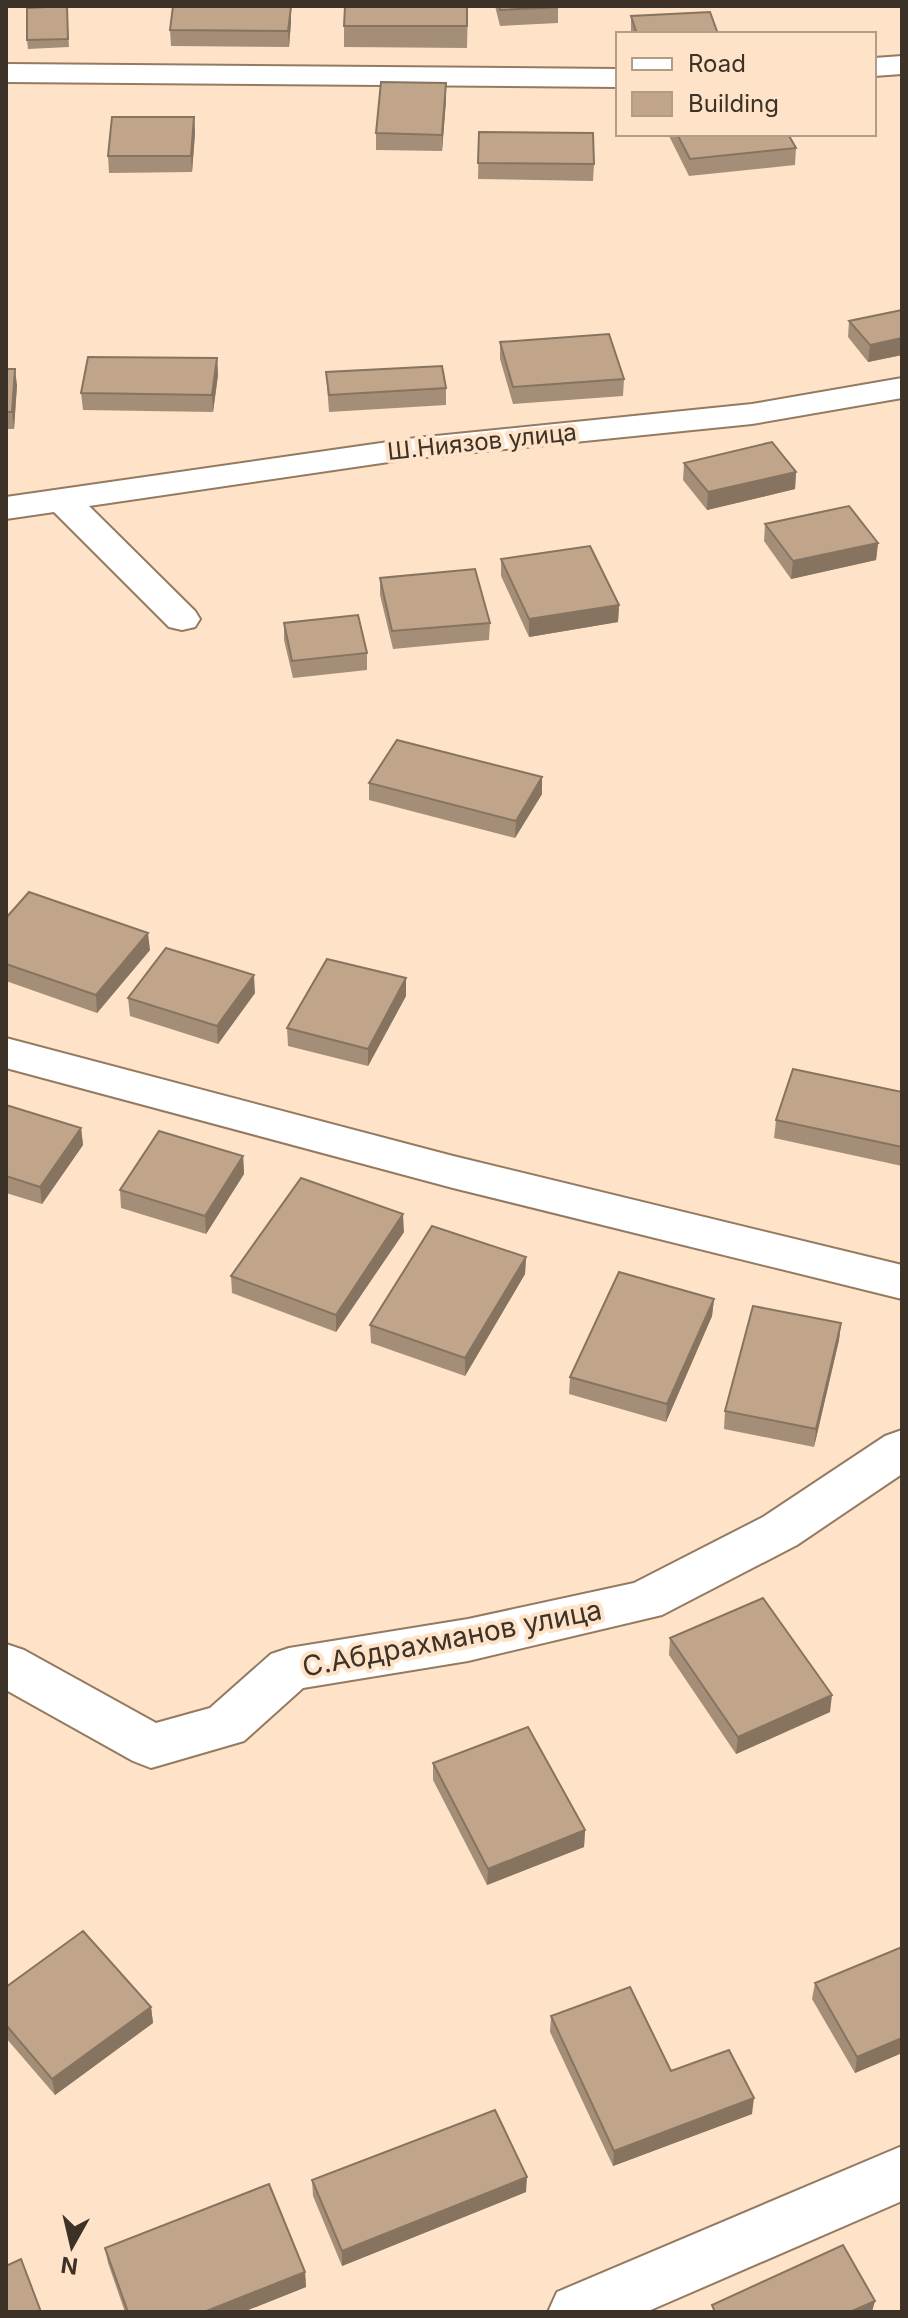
<svg xmlns="http://www.w3.org/2000/svg" width="908" height="2318" font-family="Inter,sans-serif">
<style>
.lines{fill:none;stroke-linecap:round;stroke-linejoin:round}
.minor-casing{stroke:#937a61;stroke-width:4}
.minor{fill:#fff;fill-rule:evenodd}
.wall{fill:#a58e78}
.shaded-wall{fill:#867461}
.building{fill:#c0a58b;stroke:#867461;stroke-width:2}
.labels{text-anchor:middle;stroke-width:8;stroke-linejoin:round;paint-order:stroke}
.far-street-label{font-size:24px;fill:#3d3228;stroke:#ffe3c8}
.street-label{font-size:28px;fill:#3d3228;stroke:#ffe3c8}
</style>
<rect width="100%" height="100%" fill="#ffe3c8"/>
<g class="lines">
<g class="minor-casing">
<path id="minor" d="M902,56V74L874,76V58Z
M6,64L618,69V87L6,82Z
M902,378V398L752,424L416,458L89,506L195,611L200,619L195,627L182,630L169,627L54,512L6,519V497L416,438L752,404Z
M6,1038L453,1156L902,1265V1299L453,1188L6,1068Z
M902,1430V1474L797,1545L662,1615L468,1661L303,1688L244,1741L151,1768L133,1761L6,1690V1644L24,1650L156,1723L210,1708L271,1654L289,1648L468,1619L634,1583L763,1517L885,1436Z
M902,2146V2201L646,2312H548L557,2292Z"/>
</g>
<use href="#minor" class="minor"/>
</g>
<path class="wall" d="M67,6L69,47L28,49L27,40Z
M468,6L467,48L344,47V26Z
M495,6H558V23L500,26Z
M291,7V22L289,47L171,46L170,30Z
M631,16L718,34H631Z
M446,83V100L442,151L376,150V133Z
M194,117L195,133L192,172L109,173L108,156Z
M479,132L594,164L593,181L478,179Z
M668,134H788L796,148L795,165L689,176Z
M902,310V355L868,362L848,337L849,321Z
M500,342L624,379L623,396L513,404L500,359Z
M217,358L218,375L213,412L83,410L81,393Z
M6,369L17,385L14,429H6Z
M326,372L446,388V405L329,412Z
M684,463L796,472L795,489L707,510L683,480Z
M765,524L878,543L876,560L791,579L764,541Z
M501,559L619,605L618,622L529,637L501,576Z
M380,578L490,623L489,640L393,649L380,595Z
M284,623L367,653V670L293,678L284,640Z
M542,777V794L515,838L369,800V783Z
M6,918L150,950L97,1013L6,981Z
M255,993L218,1044L130,1016L128,998Z
M406,996L368,1066L288,1046L287,1028Z
M902,1092V1166L774,1138L776,1120Z
M6,1105L81,1128L83,1145L42,1204L6,1193Z
M243,1156L244,1174L206,1234L121,1208L120,1190Z
M404,1232L336,1332L232,1293L231,1276Z
M526,1257L525,1274L465,1376L371,1343L370,1325Z
M714,1299L712,1316L666,1422L569,1394L570,1377Z
M841,1323L839,1340L814,1447L724,1429L725,1411Z
M670,1638L830,1712L736,1754L669,1655Z
M433,1763L585,1830L584,1847L487,1885L433,1780Z
M902,1947V2053L855,2073L812,1999L815,1983Z
M6,1987L151,2007L153,2023L55,2095L6,2038Z
M551,2016L671,2071L752,2114L613,2166L550,2032Z
M312,2180L526,2192L342,2266L313,2196Z
M105,2248L305,2272L306,2287L243,2312H125L108,2263Z"/>
<path class="shaded-wall" d="M291,7V22L289,47L288,31Z
M446,83V100L442,151V135Z
M194,117L195,133L192,172L191,156Z
M902,338V355L868,362L870,345Z
M217,358L218,375L213,412L212,395Z
M15,369L17,385L14,429L12,412Z
M796,472L795,489L707,510L708,492Z
M878,543L876,560L791,579L793,561Z
M619,605L618,622L529,637V619Z
M542,777V794L515,838L516,821Z
M148,933L150,950L97,1013L96,995Z
M254,975L255,993L218,1044L217,1026Z
M406,978V996L368,1066V1049Z
M81,1128L83,1145L42,1204L40,1187Z
M243,1156L244,1174L206,1234L205,1216Z
M403,1214L404,1232L336,1332V1315Z
M526,1257L525,1274L465,1376V1358Z
M714,1299L712,1316L666,1422L667,1404Z
M841,1323L839,1340L814,1447L816,1429Z
M832,1695L830,1712L736,1754L738,1737Z
M585,1830L584,1847L487,1885L488,1869Z
M151,2007L153,2023L55,2095L52,2079Z
M902,2038V2053L855,2073L857,2057Z
M754,2098L752,2114L613,2166L614,2151Z
M527,2177L526,2192L342,2266V2251Z
M305,2272L306,2287L243,2312H204Z
M875,2301L872,2312H850Z"/>
<path class="building" d="M67,6L68,39L27,40V8Z
M173,6H228L291,7L288,31L170,30Z
M345,6H467V26H344Z
M499,6H558L559,7L500,10Z
M710,12L718,34H637L631,16Z
M381,82L446,83L442,135L376,133Z
M112,117H194L191,156H108Z
M479,132L593,133L594,164L478,163Z
M677,134H788L796,148L690,159Z
M902,310V338L870,345L849,321Z
M609,334L624,379L513,387L500,342Z
M88,357L217,358L212,395L81,393Z
M442,366L446,388L329,395L326,372Z
M6,369H15L12,412H6Z
M772,442L796,472L708,492L684,463Z
M849,506L878,543L793,561L765,524Z
M590,546L619,605L529,619L501,559Z
M475,569L490,623L392,631L380,578Z
M358,615L367,653L292,661L284,623Z
M397,740L542,777L516,821L369,783Z
M29,892L148,933L96,995L6,964V918Z
M166,948L254,975L217,1026L128,998Z
M327,959L406,978L368,1049L287,1028Z
M793,1069L902,1092V1147L776,1120Z
M6,1105L81,1128L40,1187L6,1176Z
M159,1131L243,1156L205,1216L120,1190Z
M301,1178L403,1214L336,1315L231,1276Z
M432,1226L526,1257L465,1358L370,1325Z
M619,1272L714,1299L667,1404L570,1377Z
M753,1306L841,1323L816,1429L725,1411Z
M763,1598L832,1695L738,1737L670,1638Z
M528,1727L585,1830L488,1869L433,1763Z
M83,1931L151,2007L52,2079L6,2025V1987Z
M902,1947V2038L857,2057L815,1983Z
M630,1987L671,2071L729,2050L754,2098L614,2151L551,2016Z
M495,2110L527,2177L342,2251L312,2180Z
M269,2184L305,2272L204,2312H128L105,2248Z
M843,2245L875,2301L850,2312H715L712,2305Z
M21,2259L41,2312H6V2266Z"/>
<g class="labels">
<g class="far-street-label">
<text transform="translate(482 442) rotate(-6)" y="8">Ш.Ниязов улица</text>
</g>
<g class="street-label">
<text transform="translate(452 1638) rotate(-11)" y="10">С.Абдрахманов улица</text>
</g>
</g>
<rect width="908" height="2318" fill="none" stroke="#3d3228" stroke-width="16"/>
<rect x="616" y="32" width="260" height="104" fill="#ffe3c8" stroke="#b19c88" stroke-width="2"/>
<rect x="632" y="58" width="40" height="12" fill="#ffffff" stroke="#b19c88" stroke-width="2"/>
<text x="688" y="72" font-size="24" fill="#3d3228">Road</text>
<rect x="632" y="92" width="40" height="24" fill="#c0a58b" stroke="#b19c88" stroke-width="2"/>
<text x="688" y="112" font-size="24" fill="#3d3228">Building</text>
<g transform="translate(72 2246) rotate(188)" stroke="#ffe3c8" stroke-width="6" paint-order="stroke">
<path d="M0-6L14 30L0 20L-14 30Z" fill="#3d3228"/>
<text y="-12" font-size="22" font-weight="bold" text-anchor="middle" fill="#3d3228">N</text>
</g>
</svg>
